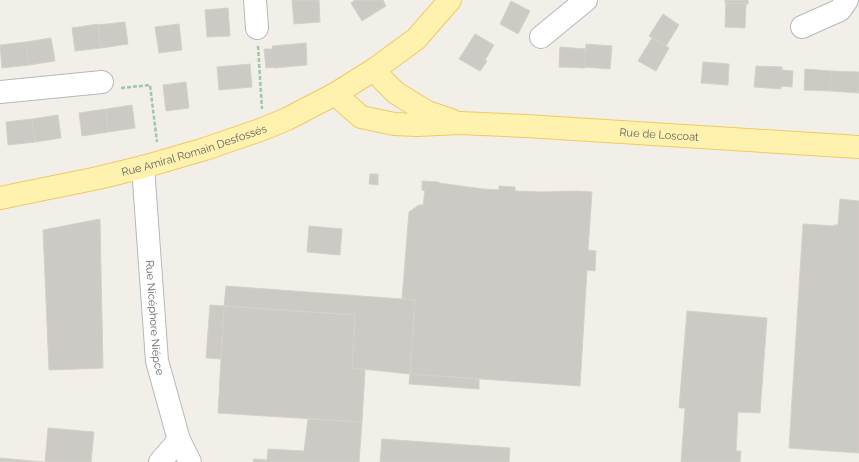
<svg xmlns="http://www.w3.org/2000/svg" width="859" height="462" font-family="Raleway,sans-serif">
<style>
.building{fill:#cccac5;stroke:#d6d1c6}
.lines{fill:none;stroke-linecap:round;stroke-linejoin:round}
.minor-casing{stroke:#b5b8bc;stroke-width:24}
.major-casing{stroke:#f2c960;stroke-width:24}
.path{stroke:#9cc7a9;stroke-width:2.5;stroke-dasharray:4 2;stroke-linecap:butt}
.minor{stroke:#fff;stroke-width:22}
.major{stroke:#fff2af;stroke-width:22}
.labels{text-anchor:middle;stroke-width:3.5;stroke-linejoin:round;paint-order:stroke}
.street-label{font-size:11px;fill:#5f6368;stroke:#fff}
</style>
<rect width="100%" height="100%" fill="#f1efe8"/>
<path class="building" d="M292,0H319L320,22L294,24Z
M355,0H383L386,6L362,21L351,3Z
M725,0H748V4L726,3H725Z
M511,1L530,11L518,34L500,24Z
M726,3L746,4L745,28L725,27Z
M228,8L230,36L207,37L205,10Z
M663,14L679,25L666,46L649,36Z
M125,22L128,44L101,48L98,25Z
M98,24L101,48L75,51L72,28Z
M179,24L182,50L159,53L155,27Z
M475,34L494,45L485,60L487,61L480,71L459,59Z
M51,38L55,61L29,65L26,42Z
M652,38L669,48L656,71L638,61Z
M26,42L29,65L2,68L0,45Z
M306,43L307,65L274,68V67L266,68L264,49H273L272,46Z
M586,44L612,46L610,69L585,67Z
M560,47L586,49L585,68L559,67Z
M703,62L729,64L728,85L701,83Z
M250,64L252,87L219,90L217,67Z
M756,66L782,67V70L793,71L792,87L781,86V89L754,87Z
M805,69L831,71L830,91L804,90Z
M831,71L859,72V93L830,91Z
M186,82L189,108L166,111L163,85Z
M132,105L135,128L108,132L106,109Z
M106,109L108,132L82,136L79,113Z
M58,115L61,138L35,142L32,119Z
M32,119L35,142L8,145L6,122Z
M370,174H378V185L369,184Z
M422,181L439,182V183L483,189L499,190V186L515,187V191L541,192L576,191L592,192L588,250L596,251L595,271L587,270L580,386L410,374L415,300L402,299L409,212L419,205H423L425,191L422,190Z
M840,199L859,201V453L789,448L803,224L834,226V225H838Z
M100,219L103,368L49,370L43,230Z
M309,226L342,229L340,255L307,252Z
M226,286L415,300L410,374L352,368L355,315L224,306Z
M210,305L224,306L221,359L206,358Z
M224,306L355,315L352,368L365,370L362,422L218,413Z
M687,311L767,318L760,413L738,412L736,451H741L740,462H681L685,408H679Z
M410,374L479,379V389L409,384Z
M308,419L362,422L359,462H253L254,459L267,460L268,449L304,451Z
M48,428L94,432L91,462H45Z
M382,439L510,448L509,462H380Z
M0,458L43,462H0Z"/>
<g class="lines">
<g class="minor-casing">
<g id="minor">
<path d="M255,0L257,28"/>
<path d="M802,27L840,10L847,0"/>
<path d="M541,37L586,0"/>
<path d="M0,92L102,82"/>
<path id="s1" d="M143,167L157,361L179,440L190,462"/>
<path d="M160,462L179,440"/>
</g>
</g>
<g class="major-casing">
<g id="major">
<path d="M375,69L383,80L396,93L427,112L451,120"/>
<path id="s2" d="M335,94L361,117L394,124L417,125L460,123L526,126L859,147"/>
<path id="s3" d="M0,198L98,178L143,167L205,149L263,129L287,119L335,94L375,69L416,39L450,0"/>
</g>
</g>
<path class="path" d="M258,46L262,109
M121,88L150,85L157,142"/>
<use href="#minor" class="minor"/>
<use href="#major" class="major"/>
</g>
<g class="labels">
<g class="street-label">
<text dy="4" stroke="none"><textPath href="#s2" startOffset="334">Rue de Loscoat</textPath></text>
<text dy="4" stroke="none"><textPath href="#s3" startOffset="200">Rue Amiral Romain Desfossés</textPath></text>
<text dy="4" stroke="none"><textPath href="#s1" startOffset="151">Rue Nicéphore Niépce</textPath></text>
</g>
</g>
</svg>
